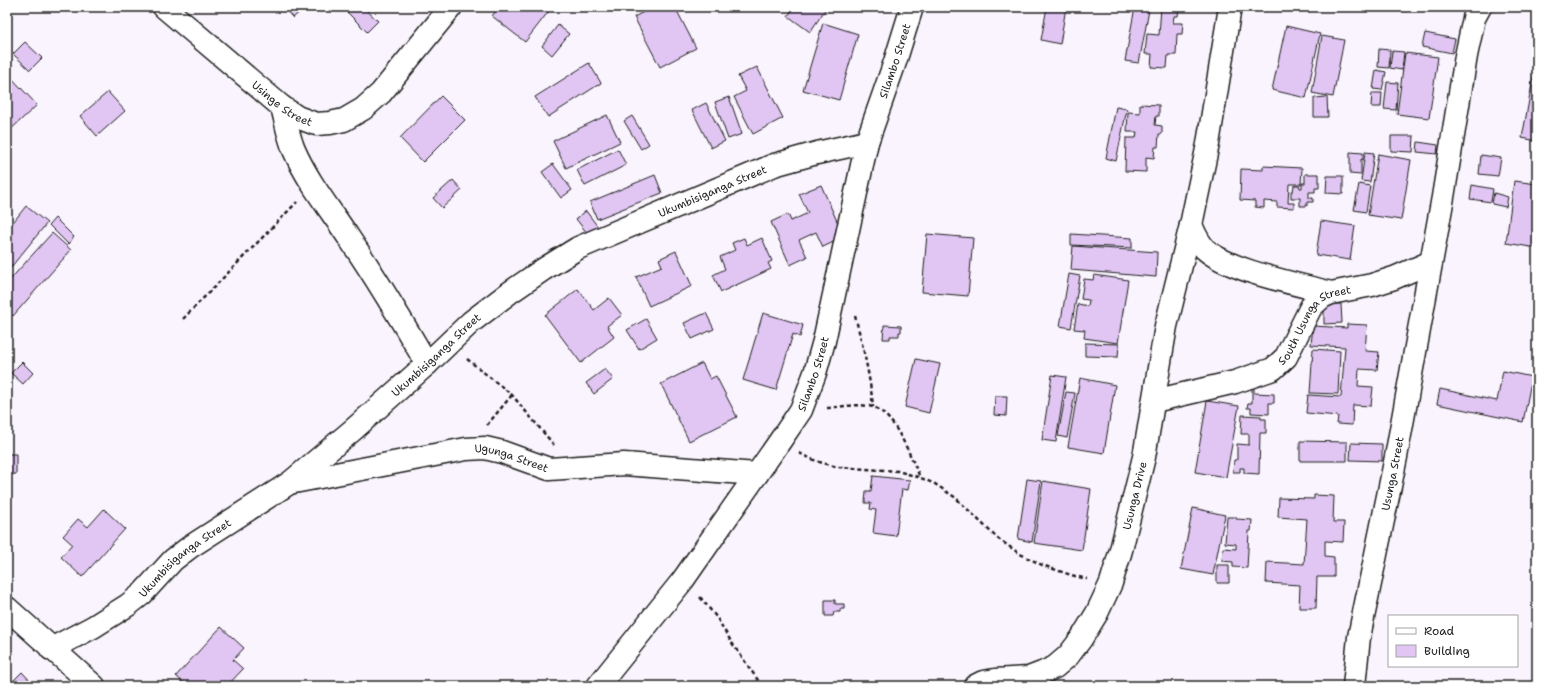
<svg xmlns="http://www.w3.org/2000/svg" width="1544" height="693" font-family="'Shantell Sans',sans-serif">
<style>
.building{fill:#e1c6f4;stroke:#1c1c1c}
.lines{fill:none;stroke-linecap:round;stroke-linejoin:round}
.minor-casing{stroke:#1c1c1c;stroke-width:25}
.path{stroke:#1c1c1c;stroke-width:2.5;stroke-dasharray:4 3;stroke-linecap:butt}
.minor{stroke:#fff;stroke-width:22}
.labels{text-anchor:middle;stroke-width:3;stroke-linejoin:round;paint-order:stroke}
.street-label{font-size:11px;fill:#1c1c1c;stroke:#fff}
</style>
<rect width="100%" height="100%" fill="#f9f4fd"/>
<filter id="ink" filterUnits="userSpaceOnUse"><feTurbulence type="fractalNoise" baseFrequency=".025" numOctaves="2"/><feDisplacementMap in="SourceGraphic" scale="8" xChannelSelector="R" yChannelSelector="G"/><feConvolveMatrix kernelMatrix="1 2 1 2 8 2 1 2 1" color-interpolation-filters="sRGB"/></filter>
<g filter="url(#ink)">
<path class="building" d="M283,7H305L293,18Z
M342,7H363L378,21L367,32Z
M499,7H552L525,42L492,16Z
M653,7H675L696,48L660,67L634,17Z
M794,7H827L810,32L788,16Z
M1047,7H1066L1060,44L1041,40Z
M1135,7L1149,10L1139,63L1125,61Z
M1161,7H1179L1178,16H1174L1173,23H1183L1182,34H1177L1176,55H1168L1167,68L1151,67L1152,54H1145L1147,34L1159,35Z
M1398,7H1407V11H1401V7Z
M823,23L858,34L839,100L803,90Z
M558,25L569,34L552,55L542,46Z
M1286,26L1320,34L1306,98L1272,90Z
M1425,33L1455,39L1452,53L1422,47Z
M1322,36L1344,40L1333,97L1312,93Z
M25,42L42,58L30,70L13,54Z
M1379,49L1390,50L1389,68L1378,67Z
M1392,51L1404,52L1402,70L1390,68Z
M1405,53L1438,57L1429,118L1397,114Z
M589,63L601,83L548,117L535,97Z
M757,67L783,118L753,134L734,97L746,91L738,76Z
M1376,70L1386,72L1382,90L1373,89Z
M7,73L37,105L7,133Z
M1534,73L1537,74V141L1522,138Z
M1387,82L1398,83L1396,110L1384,109Z
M108,92L125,111L97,136L80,116Z
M1372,93H1382L1381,107H1371Z
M441,96L465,120L423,162L400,138Z
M729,97L742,134L728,139L715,102Z
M1327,97L1328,117H1314V98Z
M706,103L725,141L711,148L692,110Z
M1140,104L1159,105V116H1156L1155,125L1162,126V134H1159L1158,147H1155L1154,158L1146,157V172L1125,171L1126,138H1136L1137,132H1127L1128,112L1140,113Z
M1116,107L1127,109L1116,161L1106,158Z
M607,115L620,142L566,168L553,141Z
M632,116L649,144L641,149L624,121Z
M1391,136H1414L1413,152L1391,151Z
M1418,142L1438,145L1437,154L1417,152Z
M618,149L626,165L585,186L577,170Z
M1350,152L1363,153V160L1361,159V175L1350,174Z
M1365,152L1374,153L1370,182L1361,181Z
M1378,154L1411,160L1401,220L1368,215Z
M1481,155L1501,158L1498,176L1479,174Z
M553,164L572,190L561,198L542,172Z
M1263,166L1302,168L1301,184H1289L1288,203H1294V208L1277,207V202L1264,201V208L1255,207V201L1240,200L1241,169L1263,170Z
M1305,174H1319V188H1315V192H1309V198H1313V202H1307V206H1300V198H1291V191H1293L1294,185H1299L1300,188H1302V183H1305Z
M655,175L662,193L597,219L590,202Z
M1327,176H1343V194L1326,193Z
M453,180L462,190L442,208L433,198Z
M1514,181L1537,184V248L1506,243Z
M1359,184L1370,186L1366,212L1354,210Z
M821,185L844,237L823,247L816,232L799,240L807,257L790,265L771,222L788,214L791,221L808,213L799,194Z
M1472,185L1493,189L1491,202L1470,199Z
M1494,193L1508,197L1506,207L1492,204Z
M26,206L47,223L7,272V230Z
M586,211L601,231L591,238L576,219Z
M55,218L74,237L68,244L49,225Z
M1321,221L1355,226L1350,260L1316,255Z
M52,233L71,250L13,316L7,310V283Z
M927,234L973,238L968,296L922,292Z
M1071,234L1132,238V248L1071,245Z
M744,238L747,245L762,238L772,261L768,263L771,269L721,292L713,275L725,269L720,257L735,250L732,243Z
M1073,246L1157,252L1156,277L1071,270Z
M676,251L692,286L649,306L636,277L662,266L659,259Z
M1069,274L1080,276L1071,328L1060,326Z
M1094,275L1128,280L1118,343L1084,338L1085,330L1074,329L1078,304L1088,306L1089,300L1081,299L1084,279L1093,280Z
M578,289L594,310L609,298L622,315L607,326L614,337L581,363L545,315Z
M1324,304H1341L1342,323L1324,324Z
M706,313L714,329L692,339L684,323Z
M763,313L803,325L800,337L793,334L776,390L743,380Z
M646,319L657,338L639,349L627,330Z
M1347,324L1367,325L1365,351L1379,352L1377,370L1359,369L1358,386L1373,387L1371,406L1353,405L1352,425L1337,424L1338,416L1306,413L1308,395L1341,397L1345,347L1311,345L1313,326L1347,328Z
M884,325L901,326V332H899V336H890V339H883Z
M1085,343L1119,344L1118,357L1085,356Z
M1313,349L1340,351L1338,394L1310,393Z
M916,359L940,364L929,413L905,407Z
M22,362L33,373L23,384L11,373Z
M702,363L710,379L716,376L737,417L689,441L661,384Z
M605,369L613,379L594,394L586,383Z
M1503,371L1532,377L1523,422L1437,404L1440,389L1497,401Z
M1052,375L1066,377L1056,442L1042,440Z
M1080,378L1115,385L1104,453L1068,447Z
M1252,387H1254V393L1274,394V403H1269V414L1251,413V408H1247L1248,403H1252Z
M1066,392L1075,393L1067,438L1058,436Z
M995,396H1007L1006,416L994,415Z
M1207,401L1239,406L1226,477L1195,472Z
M1242,415L1261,416V419H1266V433H1260L1259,474L1244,473V468H1240V472H1233L1234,460H1237V444L1249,445V434H1241Z
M1300,441L1347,442V461H1300Z
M1351,443L1382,444V461L1350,460Z
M7,454H16V474L7,475Z
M873,476L910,480L908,490L902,489L896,536L873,533L876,510L870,509L871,503H865L866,491H871Z
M1027,479L1041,481L1032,542L1018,539Z
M1043,481L1091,489L1082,550L1034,543Z
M1314,495L1334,496L1333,522H1344L1343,542L1325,541V556L1334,557V577H1317L1316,608H1299L1300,585L1266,583L1267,562L1304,564L1307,519L1278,517L1279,498L1314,499Z
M1193,508L1225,515L1213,575L1181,569Z
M104,509L125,529L82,577L61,557L72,544L63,536L78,519L88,527Z
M1227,517H1236V519L1252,520L1251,531H1249L1247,568L1233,567V562L1222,561L1223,548L1236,549V544L1225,543Z
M1217,565H1229V583H1217Z
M825,600H835V604H844V609H840V612H834L833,616H825Z
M221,627L244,648L233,660L243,669L227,686H220L214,681L210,686H187L176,676Z
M22,672L35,686H8Z"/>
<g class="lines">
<g class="minor-casing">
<g id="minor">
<path id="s1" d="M164,7L282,107L297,117L316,124L330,123L344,120L363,109L381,93L451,7"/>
<path d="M282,107C286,121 288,136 294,150C308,182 330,209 349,238C377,279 402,321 427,364"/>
<path d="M1191,225C1195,234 1198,242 1205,249C1229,271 1298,284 1331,293"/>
<path id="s2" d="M1154,401L1235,382L1273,369L1286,357L1311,307L1322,297L1331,293L1372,285L1394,278L1431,262"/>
<path id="s3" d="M294,482L466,449L485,448L502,452L549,469L624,464L757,474"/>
<path d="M7,608L94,686"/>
<path id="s4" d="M51,649L93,627L128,605L142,594L173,560L190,547L291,482L354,429L427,364L471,322L509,293L544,269L578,248L774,165L817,153L867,142"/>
<path id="s5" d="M598,686L683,580L780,441L801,410L815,373L824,341L867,142L895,62L912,7"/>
<path id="s6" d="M975,686L983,682L995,680L1029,678L1042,673L1055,667L1068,656L1081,639L1097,613L1111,583L1121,550L1144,457L1166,326L1191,225L1208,144L1230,7"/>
<path id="s7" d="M1354,686L1359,637L1396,457L1413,363L1443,197L1466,56L1474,18L1480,7"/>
</g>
</g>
<path class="path" d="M855,316C863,346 870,376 873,407
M183,319L297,202
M467,359L512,395L554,445
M827,408C841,407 859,403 873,407C895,414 911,458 920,477
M487,425L512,395
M799,453L816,461L837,467L898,471L921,478L935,484L956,498L997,538L1020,554L1042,565L1071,575L1087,579
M700,597L717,618L732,643L762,686"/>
<use href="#minor" class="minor"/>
</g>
</g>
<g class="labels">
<g class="street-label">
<text dy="4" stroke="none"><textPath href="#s5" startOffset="705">Silambo Street</textPath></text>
<text dy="4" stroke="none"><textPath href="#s1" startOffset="153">Usinge Street</textPath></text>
<text dy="4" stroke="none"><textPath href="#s4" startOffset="811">Ukumbisiganga Street</textPath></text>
<text dy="4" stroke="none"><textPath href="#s2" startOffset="187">South Usunga Street</textPath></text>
<text dy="4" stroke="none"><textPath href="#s4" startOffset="487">Ukumbisiganga Street</textPath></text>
<text dy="4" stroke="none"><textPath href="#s5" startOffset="381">Silambo Street</textPath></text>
<text dy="4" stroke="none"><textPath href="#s3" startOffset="222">Ugunga Street</textPath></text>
<text dy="4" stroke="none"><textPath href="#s7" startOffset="216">Usunga Street</textPath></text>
<text dy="4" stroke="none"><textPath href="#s6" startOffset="276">Usunga Drive</textPath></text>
<text dy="4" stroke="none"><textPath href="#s4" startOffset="163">Ukumbisiganga Street</textPath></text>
</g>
</g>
<rect width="1544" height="693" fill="none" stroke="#fff" stroke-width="24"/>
<rect x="12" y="12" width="1520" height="669" fill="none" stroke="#1c1c1c" stroke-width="1.5" filter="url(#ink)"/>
<rect x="1388" y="615" width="130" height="52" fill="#ffffff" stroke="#a4a4a4"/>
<rect x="1396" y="628" width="20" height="6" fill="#ffffff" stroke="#a4a4a4"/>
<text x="1424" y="635" font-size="12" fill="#1c1c1c">Road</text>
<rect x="1396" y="645" width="20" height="12" fill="#e1c6f4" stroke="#a4a4a4"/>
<text x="1424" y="655" font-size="12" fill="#1c1c1c">Building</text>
</svg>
